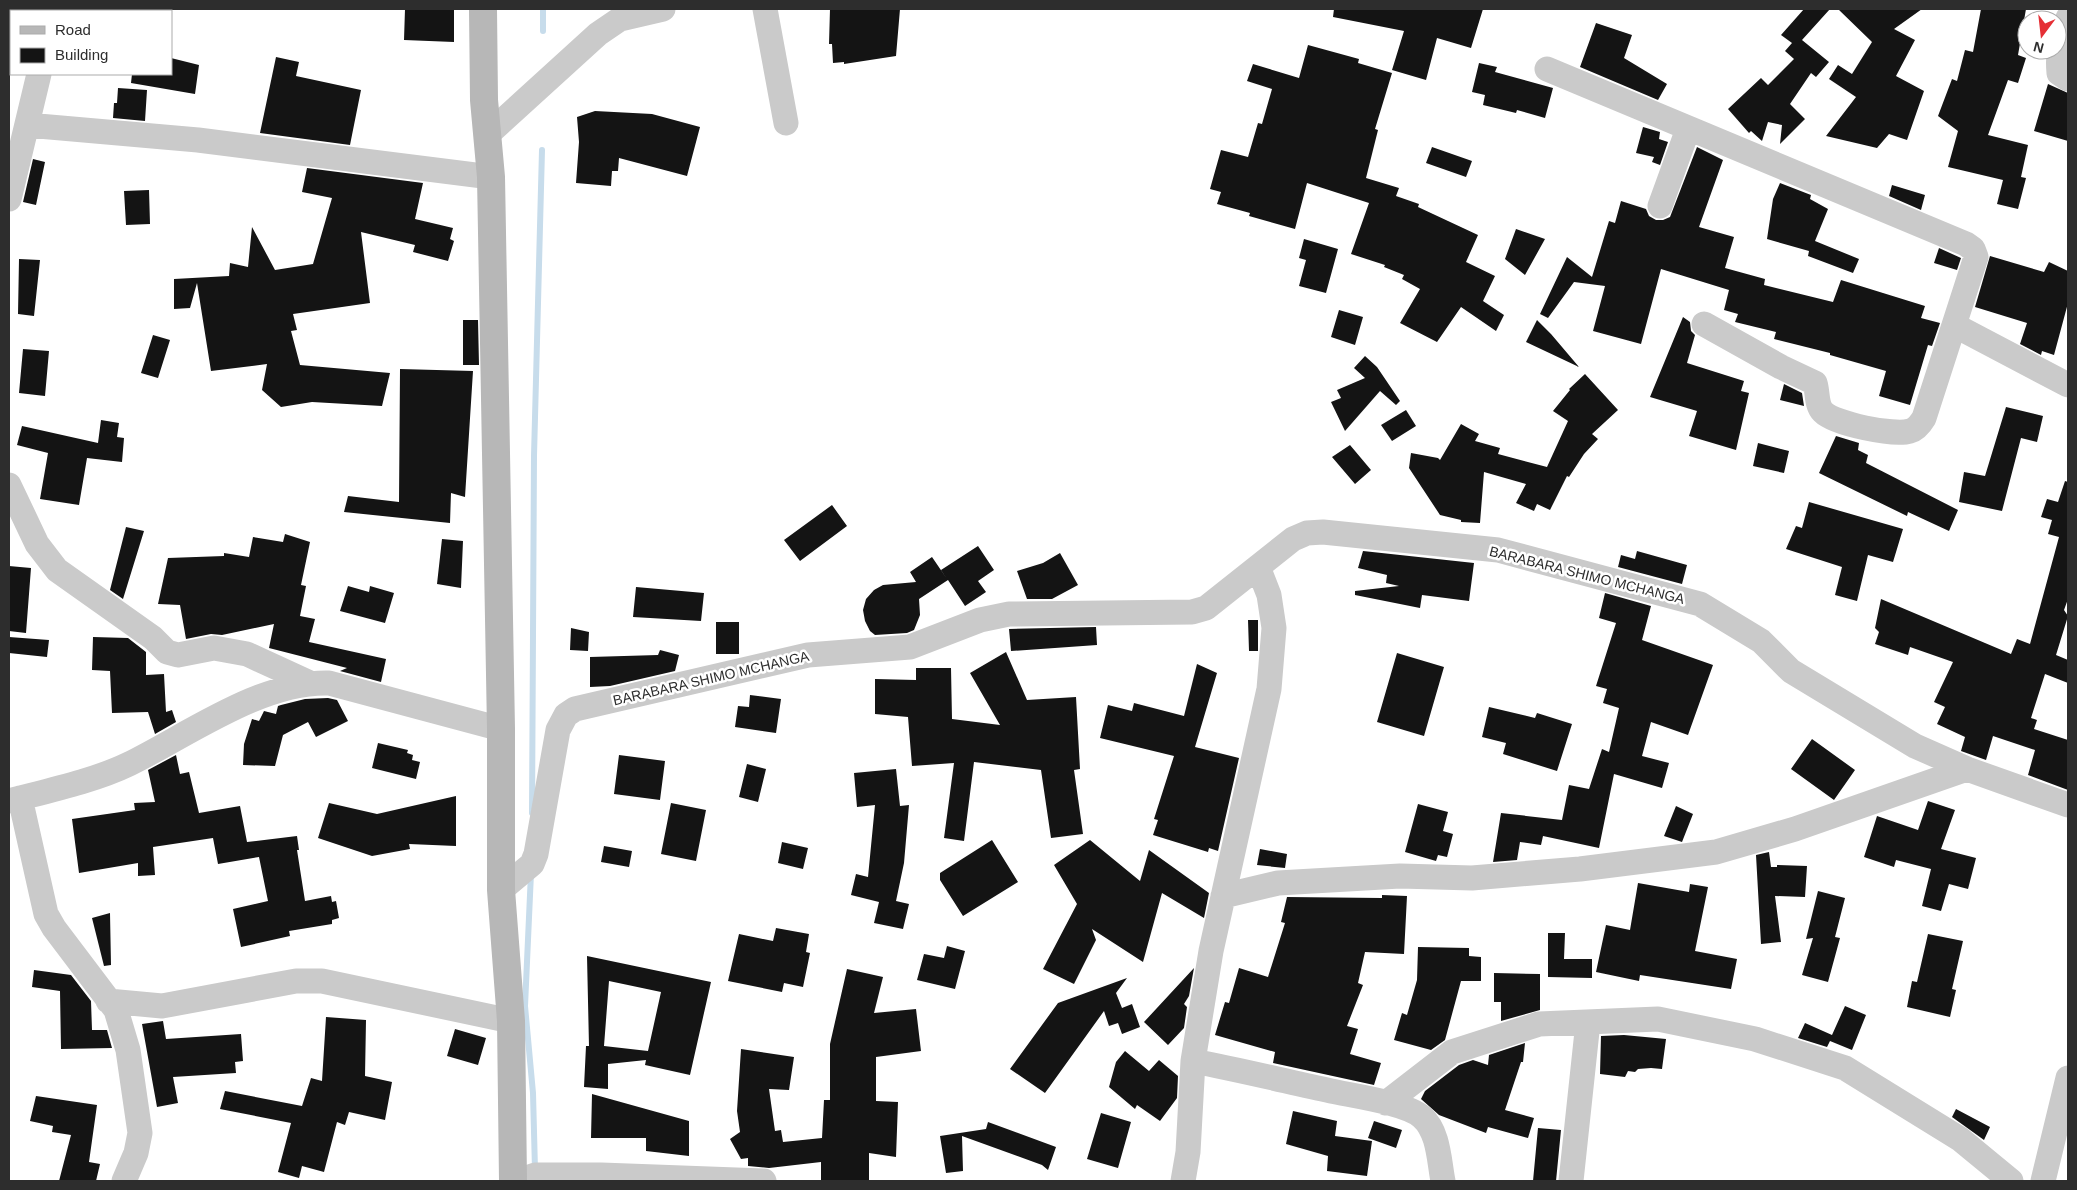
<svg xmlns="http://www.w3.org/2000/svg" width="2077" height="1190" font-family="Arial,sans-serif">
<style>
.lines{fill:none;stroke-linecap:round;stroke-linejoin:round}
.stream{stroke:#c7dceb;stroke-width:6}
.building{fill:#141414;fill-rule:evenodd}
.street{stroke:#cacaca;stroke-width:25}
.secondary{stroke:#b7b7b7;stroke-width:28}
.labels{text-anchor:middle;stroke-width:5;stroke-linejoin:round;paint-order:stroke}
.street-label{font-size:14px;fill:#2d2d2d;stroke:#fff}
</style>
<rect width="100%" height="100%" fill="#fff"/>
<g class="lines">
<path class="stream" d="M543,31V9
M532,813L534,456L542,150
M531,873L525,1006L533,1093L535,1170"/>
</g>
<path class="building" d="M405,9H454V42L404,40Z
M830,9H900L896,56L844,64V62L833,63L832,44H829Z
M1334,9H1483L1471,48L1437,38L1426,80L1392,70L1404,31L1333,17Z
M1804,9H1830L1802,40L1829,62L1816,77L1811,73L1790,104L1805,119L1780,144L1782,125L1768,122L1762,141L1751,131L1749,133L1728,109L1761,78L1768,85L1794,59L1785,51L1792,43L1781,35Z
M1838,9H1922L1894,29L1915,40L1896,76L1924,91L1907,140L1889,134L1877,148L1826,136L1856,97L1829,79L1838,65L1852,74L1872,42Z
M1981,9H2026L2018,55L2026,58L2018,83L2008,80L1988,135L2028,145L2021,177L2026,178L2018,209L1997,204L2003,180L1948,167L1958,131L1938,116L1952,79L1957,81L1965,50L1973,52Z
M1596,23L1632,35L1624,58L1667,84L1658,100L1580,67Z
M1308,45L1359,59L1358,63L1392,73L1375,129L1378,130L1366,178L1399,188L1396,196L1419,204L1418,207L1478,235L1466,262L1495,276L1483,301L1504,315L1496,331L1461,307L1437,342L1400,323L1420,289L1402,279L1404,275L1384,267L1385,265L1351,254L1369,203L1307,183L1295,229L1249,216L1250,213L1217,204L1221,192L1210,189L1221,150L1248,157L1258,123L1262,124L1272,89L1247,81L1253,64L1299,78Z
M276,57L299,62L296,76L361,90L350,145L260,133Z
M171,58L199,65L195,94L131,83L132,74H171Z
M1479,63L1497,67L1495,72L1553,88L1545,118L1517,110L1516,113L1483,105L1485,95L1472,92Z
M2048,84L2068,93V141L2034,131Z
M118,88L147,90L145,121L113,118L114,103H117Z
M595,111L652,114L700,127L687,176L619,158L618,171H612L611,186L576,183L579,142L577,117Z
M1643,127L1660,132L1659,139L1668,142L1660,165L1652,162L1654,157L1636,153Z
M1432,147L1472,161L1466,177L1426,163Z
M1697,147L1723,160L1699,227L1734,237L1725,268L1765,279L1764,285L1833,302L1841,280L1925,306L1921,318L1940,323L1932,346L1928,345L1910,405L1879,396L1886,371L1830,355V353L1774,339L1776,332L1735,322L1738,314L1724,310L1729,290L1661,269L1641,344L1593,331L1605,286L1574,282L1548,318L1540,314L1567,257L1592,277L1609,221L1615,223L1621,201L1646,209L1649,216L1656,220H1663L1670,217Z
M33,159L45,162L36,205L23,202Z
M307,168L423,183L415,219L453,228L450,239L454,241L448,261L413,252L415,245L361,232L370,303L293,314L297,330L291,331L300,365L390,373L382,406L312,402L281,407L262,390L267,364L211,371L197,283L190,308L174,309V279L229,276L230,263L248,267L252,227L275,270L313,264L332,198L302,192Z
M1780,183L1811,195L1810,199L1828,209L1815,241L1859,259L1853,273L1808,256L1809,251L1767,239L1773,199Z
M1892,185L1925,195L1921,210L1889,196Z
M149,190L150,224L126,225L124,191Z
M1516,229L1545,239L1525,275L1505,259Z
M1304,239L1338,249L1326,293L1299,286L1306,260L1299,258Z
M1939,248L1961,258L1957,270L1934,263Z
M1990,256L2044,272L2049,262L2068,271V303L2054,355L2042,351L2041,355L2020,344L2027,323L1975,307Z
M19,259L40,260L34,316L18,314Z
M1339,310L1363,317L1355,345L1331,337Z
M1683,317L1690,322L1691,331L1695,335L1687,363L1744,381L1741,391L1749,393L1736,450L1689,436L1697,411L1650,397Z
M463,320H478L479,365H463Z
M1537,320L1551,334L1579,367L1526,342Z
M153,335L170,340L158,378L141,373Z
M23,349L49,351L45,396L19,393Z
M1365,356L1377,367L1400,401L1396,405L1380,391L1345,431L1331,402L1341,398L1337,390L1365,378L1354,368Z
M400,369L473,371L465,497L451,493L450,523L344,512L348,496L399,502Z
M1585,374L1618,410L1592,434L1598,439L1584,454L1569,477L1567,476L1550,510L1537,504L1534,511L1516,503L1526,484L1484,472L1480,523L1461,522V520L1440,515L1409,468L1411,453L1438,458L1440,460L1461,424L1479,434L1475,441L1500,448L1498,454L1547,467L1568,421L1553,411L1570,390L1569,389Z
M1784,384L1802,393L1804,406L1780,400Z
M2006,407L2043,416L2037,442L2021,438L2002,511L1959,502L1964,472L1985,476Z
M1406,410L1416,426L1392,441L1381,425Z
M101,420L119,423L117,437L124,438L122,462L87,458L79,505L40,499L48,453L17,445L22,426L98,443Z
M1836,436L1859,443L1858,450L1868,455L1866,463L1958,510L1949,531L1908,512L1907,516L1819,473Z
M1758,443L1789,451L1784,473L1753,466Z
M1350,445L1371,470L1355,484L1332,457Z
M2065,481L2068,482V599L2064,610L2068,616L2056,655L2068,660V683L2045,674L2031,718L2037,720L2034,729L2068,740V790L2028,775L2035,750L1993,736L1986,760L1961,751L1965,737L1937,724L1945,707L1934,702L1953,662L1910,647L1908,655L1875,644L1879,632L1875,628L1881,599L2011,654L2017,639L2030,644L2059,537L2048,534L2052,520L2041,517L2047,499L2058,502Z
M1809,502L1903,529L1893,562L1868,555L1857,601L1835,595L1842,567L1786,549L1796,526L1802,528Z
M832,505L847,526L800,561L784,540Z
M126,527L144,531L123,599L110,590Z
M285,534L310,542L301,585L306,586L300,616L315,619L309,642L386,659L381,682L340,671L347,668L269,648L274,624L222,635L211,634L186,639L180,605L158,604L168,558L224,556V553L249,557L253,537L283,542Z
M442,539L463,541L461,588L437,584Z
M978,546L994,570L978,581L986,592L965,606L948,580L919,599L920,615L914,630L907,633L875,635L870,631L865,621L863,610L866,599L874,590L883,585L916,582L910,572L932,557L947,579L941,570Z
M1363,551L1474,563L1469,601L1422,595L1420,608L1355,595V591L1399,586L1386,583L1387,575L1358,568Z
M1637,551L1687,565L1682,584L1618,567L1621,555L1635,559Z
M1060,553L1078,585L1052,599H1027L1017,571L1043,563Z
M9,566L31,568L26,633L9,631Z
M348,586L369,592L370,586L394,593L385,623L340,611Z
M636,587L704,593L701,621L633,617Z
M1605,593L1651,606L1642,640L1713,665L1688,735L1651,722L1642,756L1669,763L1662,788L1614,774L1599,848L1543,836L1541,845L1520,842L1517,860L1493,862L1501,813L1562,820L1569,785L1589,789L1602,749L1609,752L1619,708L1603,703L1607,689L1596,686L1616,623L1599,618Z
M1248,620H1258V651H1249Z
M716,622H739V654H716Z
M1096,627L1097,645L1011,651L1009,629Z
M571,628L589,632L588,651L570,650Z
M9,637L49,640L47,657L9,653Z
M93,637L128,638L146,652V675L164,674L166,712L172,710L176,722L155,734L148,712L112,713L110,671L92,670Z
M660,650L679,655L675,671L610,686L590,687V657L658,655Z
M1006,652L1027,700L1076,697L1080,769L1074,770L1083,834L1051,838L1041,770L974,762L964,841L944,838L954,763L912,766L908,717L875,714V679L916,680V668H951L952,719L1000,725L970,673Z
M1397,653L1444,667L1424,736L1377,722Z
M1197,664L1217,673L1195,747L1239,758L1218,851L1209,848L1208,852L1153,835L1158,820L1154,819L1174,756L1100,738L1108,705L1132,711L1134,703L1184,716Z
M750,695L781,699L776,733L735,727L738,706L749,707Z
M328,698L337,700L348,721L316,737L308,722L283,735L275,766L243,765L244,744L252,719L259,721L264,711L276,714L278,706L281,705L305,699Z
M1489,707L1535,718L1537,713L1572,724L1557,771L1503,754L1506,743L1482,737Z
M1812,739L1855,770L1834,800L1791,769Z
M378,743L408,750L407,753L413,755L412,760L420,762L416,779L372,768Z
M176,755L180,774L189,772L199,813L240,806L247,842L297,836L299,850H297L305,901L331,896L332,902L336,901L339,918L332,920V924L289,931L290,936L241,947L233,909L268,901L259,857L218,864L213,838L153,847L155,875L138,876V863L79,873L72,819L135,810L134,803L155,802L148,770Z
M619,755L665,761L660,800L614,794Z
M747,764L766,769L758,802L739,797Z
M896,769L900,806L909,805L904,863L896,901L909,904L903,929L874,923L879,902L851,895L856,874L868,877L875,805L857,807L854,773Z
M456,796V846L409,844L410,849L372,856L318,838L329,803L377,814Z
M1928,801L1955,810L1941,849L1976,858L1968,889L1949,884L1941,911L1922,906L1931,869L1896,860L1894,867L1864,857L1877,816L1918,830Z
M671,803L706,810L696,861L661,854Z
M1418,804L1448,812L1443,831L1453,834L1447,857L1438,855L1436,861L1405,852Z
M1676,806L1693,814L1682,842L1664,836Z
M992,840L1018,882L963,916L940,880V873Z
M1090,840L1140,881L1149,850L1209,893L1204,918L1162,893L1143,962L1092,929L1096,940L1074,984L1043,969L1077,904L1054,865Z
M782,842L808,848L803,869L778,863Z
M604,846L632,851L629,867L601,862Z
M1260,849L1287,854L1285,868L1257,865Z
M1769,852L1771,867H1777V865L1807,866L1805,897L1775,896L1781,942L1761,944L1756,855Z
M1638,883L1689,892L1690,884L1708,887L1695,951L1737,959L1731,989L1640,975L1639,981L1596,972L1606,925L1630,930Z
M1818,891L1845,898L1835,937L1840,938L1828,982L1802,975L1813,938L1806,939Z
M1382,895L1407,896L1404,954L1365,952L1358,983L1363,985L1347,1026L1358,1029L1350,1054L1381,1063L1374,1085L1273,1063L1275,1052L1215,1035L1225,1002L1229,1003L1239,968L1268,977L1285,923L1281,922L1287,897L1382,898Z
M110,913L111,965L104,966L92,918Z
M776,928L809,934L806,952L810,953L803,987L784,983L782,992L728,981L739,934L773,941Z
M1548,933H1565L1564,959H1592V978L1548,977Z
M1928,934L1963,941L1952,989L1956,990L1950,1017L1907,1007L1912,981L1917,982Z
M947,946L965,951L955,989L917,980L924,954L944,958Z
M1418,947L1469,948V956L1481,957V981H1461L1445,1040L1431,1050L1394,1040L1402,1013L1407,1015L1417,980Z
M587,956L711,982L690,1075L645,1065L646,1060L608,1064V1089L584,1087L586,1046H589ZM609,981L661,992L648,1051L604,1046Z
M1194,968L1189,996L1184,1004L1187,1007L1184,1028L1168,1045L1144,1022Z
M847,969L883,977L874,1013L916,1009L921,1051L876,1057V1101L898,1102L896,1157L869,1153V1180H821V1162L769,1168L748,1166V1158L741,1159L730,1139L740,1132L737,1111L741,1049L794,1057L789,1090L769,1089L775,1131L781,1130L783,1142L822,1138L824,1100H830V1044Z
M34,970L71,975L91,1001L92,1030H107L112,1048L61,1049L60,991L32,987Z
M1494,973L1540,974V1010L1501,1021V1002H1494Z
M1127,978L1116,993L1122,1008L1132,1004L1140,1027L1122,1034L1118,1023L1109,1026L1104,1011L1045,1093L1010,1069L1058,1003Z
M1845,1006L1866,1015L1852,1050L1830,1041L1827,1047L1798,1038L1805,1023L1832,1035Z
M326,1017L366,1020L365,1076L392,1082L385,1120L349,1112L345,1125L337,1122L324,1172L302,1166L299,1178L278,1172L291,1123L220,1109L225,1091L302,1106L311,1078L322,1081Z
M163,1021L166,1039L241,1034L243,1061L235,1062L236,1073L173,1077L178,1103L157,1107L142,1024Z
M455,1029L486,1038L478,1065L447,1056Z
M1624,1035L1666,1039L1662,1069L1651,1068L1638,1069L1635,1072L1628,1071L1625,1077L1600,1074L1601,1036Z
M1525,1043L1523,1062H1521L1505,1110L1534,1118L1528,1138L1488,1127L1486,1133L1439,1115L1421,1099L1425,1091L1459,1065L1473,1060L1488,1065L1489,1055Z
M1125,1051L1149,1071L1159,1060L1178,1076L1177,1098L1160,1121L1137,1105L1135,1109L1109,1087L1116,1062Z
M592,1094L689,1121V1156L646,1151V1138H591Z
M36,1096L97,1105L89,1162L100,1164L96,1181H59L71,1135L52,1132L53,1126L30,1121Z
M1956,1109L1990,1127L1984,1140L1952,1117Z
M1293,1111L1337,1121L1335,1136L1372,1141L1367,1176L1327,1171L1328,1156L1286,1144Z
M1101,1113L1131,1122L1118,1168L1087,1159Z
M1374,1121L1402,1130L1396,1148L1368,1138Z
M988,1122L1056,1147L1048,1170L1042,1165L962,1136L963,1171L946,1173L940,1136L986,1129Z
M1538,1128L1561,1130L1556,1181H1533Z"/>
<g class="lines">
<path class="street" d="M765,9L786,123
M54,11V9
M2068,18C2061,36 2057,52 2059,73L2068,79
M1547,69L1966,244L1973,249L1976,257L1924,418C1921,423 1917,429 1910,431C1894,436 1835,424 1823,412C1816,405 1818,392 1815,383L1781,367L1704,324
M27,125L198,140L491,177
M487,135L598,34L620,19L663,9
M9,199L39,74
M1660,206L1688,129
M1954,325L2068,385
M9,485L37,544L57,570L153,638L167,652L178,655L214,648L247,654L308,682
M20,798L46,914L54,928L116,1010L128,1050L140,1133L136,1153L124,1181
M9,801C47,791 94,781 129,764C188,735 261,681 329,683L501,729
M501,890L532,864L536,854L558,730L566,715L575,709L808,655L910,647L980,620L1009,614L1192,612L1206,608L1293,539L1307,533L1323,532L1498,550L1700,604L1761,641L1791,671L1915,746L1967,769L2068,805
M1223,896L1278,883L1400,876L1472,878L1580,869L1716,852L1795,829L1967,769
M108,1001L162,1006L296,981H322L511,1021
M1193,1061C1240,1070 1285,1081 1331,1091C1354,1096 1406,1103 1422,1117C1439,1132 1439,1161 1443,1181
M1386,1103L1452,1052L1539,1024L1658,1019L1755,1039L1845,1068L1960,1139L2011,1181
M517,1181L535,1175H601L764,1181
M1183,1181L1188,1152L1193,1061L1211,951L1269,689L1274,628L1269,595L1258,567
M1571,1181L1588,1022
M2043,1181L2068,1078"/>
<path class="secondary" d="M483,9L484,100L491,177L501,729V890L511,1021L513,1181"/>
</g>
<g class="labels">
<g class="street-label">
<text transform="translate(1587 575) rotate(14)" y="5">BARABARA SHIMO MCHANGA</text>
<text transform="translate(711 678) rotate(-13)" y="5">BARABARA SHIMO MCHANGA</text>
</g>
</g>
<rect width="2077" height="1190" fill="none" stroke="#2d2d2d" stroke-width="20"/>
<rect x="10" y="10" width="162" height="65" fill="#ffffff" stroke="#ababab"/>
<rect x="20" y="26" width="25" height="8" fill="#b7b7b7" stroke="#ababab"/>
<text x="55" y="35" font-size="15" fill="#2d2d2d">Road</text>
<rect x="20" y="48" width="25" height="15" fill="#141414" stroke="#ababab"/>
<text x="55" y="60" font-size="15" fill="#2d2d2d">Building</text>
<g transform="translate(2042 35) rotate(195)"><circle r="24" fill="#ffffff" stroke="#ababab"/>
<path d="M0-4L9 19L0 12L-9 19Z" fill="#e52f35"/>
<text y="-8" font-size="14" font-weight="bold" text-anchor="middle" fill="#2d2d2d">N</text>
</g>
</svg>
